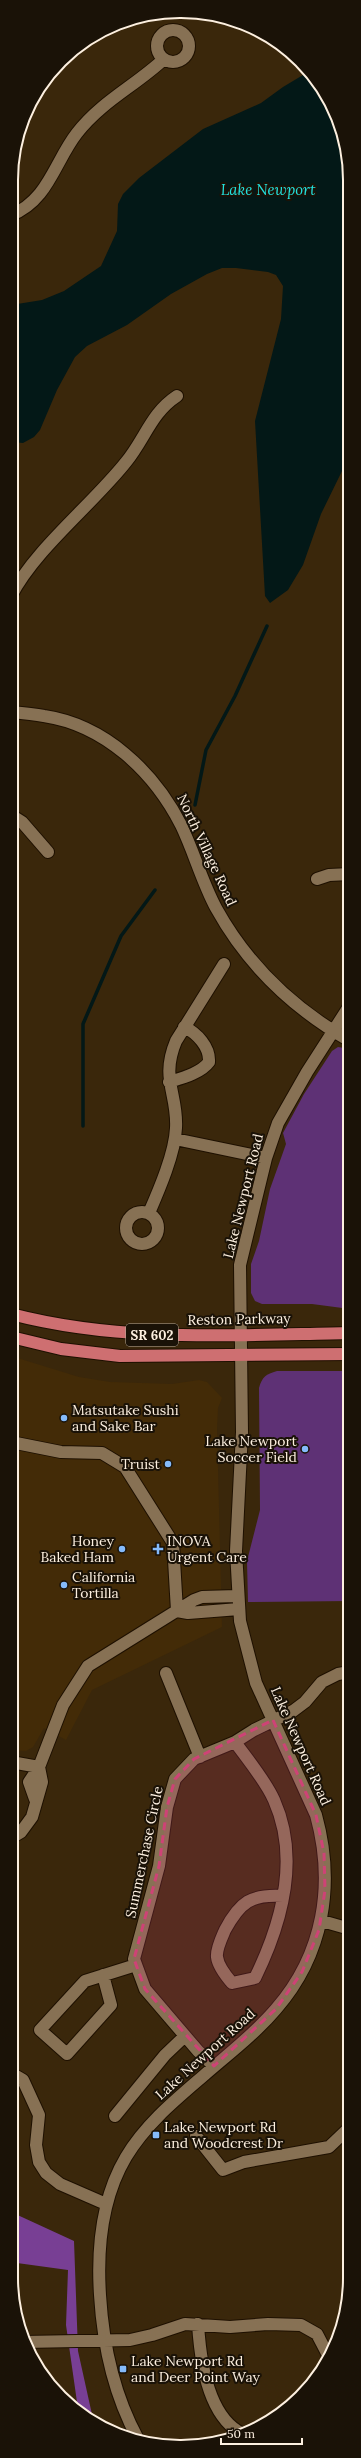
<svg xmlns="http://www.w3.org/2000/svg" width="361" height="2458" font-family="Lora,serif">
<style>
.built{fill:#432b07}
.green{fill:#5e3175}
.forest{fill:#783f94}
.water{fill:#031817}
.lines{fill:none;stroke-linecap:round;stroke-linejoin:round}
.stream{stroke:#031817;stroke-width:3.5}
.minor-casing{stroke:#1e1000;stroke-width:14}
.major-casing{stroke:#1e1000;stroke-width:14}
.minor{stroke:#877154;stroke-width:12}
.major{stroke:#ce6f71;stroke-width:12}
.marked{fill:#ce4376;fill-opacity:0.2;stroke:#ce4376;stroke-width:3;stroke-dasharray:8 5;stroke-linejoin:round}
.poi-dot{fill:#85bbfb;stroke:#1a1207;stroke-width:1.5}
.labels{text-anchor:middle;stroke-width:4;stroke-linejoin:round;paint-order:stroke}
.shield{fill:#1a1207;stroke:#b9ad9f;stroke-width:1}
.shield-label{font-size:13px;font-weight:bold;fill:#fdf0e0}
.street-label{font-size:14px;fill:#fdf0e0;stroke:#1a1207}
.poi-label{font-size:14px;fill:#fdf0e0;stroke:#1a1207;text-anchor:start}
.water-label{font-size:15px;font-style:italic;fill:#22e2df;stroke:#1a1207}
.rim{fill:none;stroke:#fdf0e0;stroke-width:2}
</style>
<rect width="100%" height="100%" fill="#3a270b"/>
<path class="built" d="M11,1356L79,1377L110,1382L172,1384L199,1380L207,1382L222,1398L218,1408L217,1429L222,1627L92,1690L66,1740L44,1728L33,1747L26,1751L11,1750Z"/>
<path class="green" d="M338,1047L350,1049V1309L312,1304H262L255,1301L251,1293V1264L259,1241L270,1189L286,1144L283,1133L304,1094L332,1051Z
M277,1371H350V1601L248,1602L247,1561L260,1510L259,1388C262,1377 266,1374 277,1371Z"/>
<path class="forest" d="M11,2212L74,2241L78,2351L93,2419L78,2409L66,2325L68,2270L17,2263L11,2266Z"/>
<path class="water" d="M308,72L333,106L350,169V444L342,471L321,514L303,565L288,590L270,603L265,596L255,421L281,319L283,286L276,275L268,272L236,268H222L207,274L171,294L127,325L87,346L75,357L57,390L40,430L34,437L23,443L11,442V305L42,300L64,291L101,266L117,231L118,204L123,194L139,178L203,129L261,103L283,87Z"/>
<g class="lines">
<path class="stream" d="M195,805L206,750L235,696L267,626
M83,1126V1024L121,936L155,890"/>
<g class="minor-casing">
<path id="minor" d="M157 46a16 16 0 1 1 32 0a16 16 0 1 1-32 0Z
M11,215C48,201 55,161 77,133C102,101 135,86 164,59
M11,596C36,548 92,505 126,462C145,439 151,413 177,396
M11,712C22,713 33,714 44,716C105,725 154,772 181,825C194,852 202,882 216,908C248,966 294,1009 350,1041
M11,815L22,822L48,852
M317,879L329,875L350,874
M169,1082C182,1078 201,1073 209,1062C210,1047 197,1033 184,1027
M175,1139L266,1158
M126 1228a16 16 0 1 1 32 0a16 16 0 1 1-32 0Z
M149,1213C159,1190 175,1153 176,1128C178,1094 160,1079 176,1041L224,964
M11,1442L61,1452L102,1453L125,1467L173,1543L177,1611
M177,1611L188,1613L239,1609
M166,1673L200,1757
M235,1742C248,1760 265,1780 274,1800C300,1858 282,1923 255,1978L232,1983C226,1976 218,1966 217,1957C216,1949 222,1937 225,1930C240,1902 251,1894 283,1896
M11,1762L39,1767
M35,1799L29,1782L39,1767L63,1705L88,1666L194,1600L202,1597L237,1596
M11,1838L21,1832L32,1817L42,1782L39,1767
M322,1921L350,1929
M103,1975L111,2005L67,2054L40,2030L85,1981L136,1965
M214,2066L198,2051L145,1989L134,1959L159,1866L167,1807L175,1779L194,1759L235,1742L254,1730L293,1711L305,1702L322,1682L338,1674L350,1672
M11,2073L23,2080L39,2115L36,2145L39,2162L46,2173L60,2184L106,2204
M115,2116L165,2055L185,2036
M196,2136L223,2170L244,2162L329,2147L350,2127
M198,2324C200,2357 207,2417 243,2434
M24,2342L130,2340L152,2335L185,2324L230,2327L268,2324L301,2325L317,2334L329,2357
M138,2439C114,2395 103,2345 100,2295C97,2248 101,2199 126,2157C145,2125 174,2101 202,2077C227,2055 254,2035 276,2009C324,1954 335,1884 316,1815L256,1683L240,1621L236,1551L242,1432L240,1265L266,1158L278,1123L307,1072L350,1005"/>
</g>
<g class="major-casing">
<path id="major" d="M11,1314C122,1343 236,1335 350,1333
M11,1337L61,1349L120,1356L350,1354"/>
</g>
<use href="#minor" class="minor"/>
<use href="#major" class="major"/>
</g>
<path class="marked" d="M273,1720L316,1815L324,1853L325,1890L319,1930L302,1972L276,2009L214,2066L145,1989L134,1959L159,1866L167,1807L175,1779L194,1759Z"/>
<g class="poi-dot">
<circle cx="64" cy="1418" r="4"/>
<circle cx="305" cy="1449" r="4"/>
<circle cx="168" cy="1464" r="4"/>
<circle cx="122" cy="1549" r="4"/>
<path d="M156 1543h4v4h4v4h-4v4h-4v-4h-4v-4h4z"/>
<circle cx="64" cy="1585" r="4"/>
<rect x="152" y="2131" width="8" height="8" rx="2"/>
<rect x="119" y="2365" width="8" height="8" rx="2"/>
</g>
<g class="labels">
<rect class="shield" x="126" y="1324" width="52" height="22" rx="3"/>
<g class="shield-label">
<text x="152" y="1340">SR 602</text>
</g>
<g class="street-label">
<text transform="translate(207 850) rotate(65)" y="5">North Village Road</text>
<text transform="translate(243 1196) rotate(-76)" y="5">Lake Newport Road</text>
<text transform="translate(239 1319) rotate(-1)" y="5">Reston Parkway</text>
<text transform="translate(301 1746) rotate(66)" y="5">Lake Newport Road</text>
<text transform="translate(144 1852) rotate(-78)" y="5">Summerchase Circle</text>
<text transform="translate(205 2054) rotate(-42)" y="5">Lake Newport Road</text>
</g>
<g class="poi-label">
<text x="72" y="1415">Matsutake Sushi<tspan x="72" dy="16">and Sake Bar</tspan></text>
<text x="297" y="1446" text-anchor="end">Lake Newport<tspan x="297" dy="16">Soccer Field</tspan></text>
<text x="160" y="1469" text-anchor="end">Truist</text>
<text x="114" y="1546" text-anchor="end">Honey<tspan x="114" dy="16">Baked Ham</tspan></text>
<text x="167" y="1546">INOVA<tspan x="167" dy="16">Urgent Care</tspan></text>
<text x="72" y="1582">California<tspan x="72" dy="16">Tortilla</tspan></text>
<text x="164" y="2132">Lake Newport Rd<tspan x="164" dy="16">and Woodcrest Dr</tspan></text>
<text x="131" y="2366">Lake Newport Rd<tspan x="131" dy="16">and Deer Point Way</tspan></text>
</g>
<g class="water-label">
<text x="268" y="195">Lake Newport</text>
</g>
</g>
<path d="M0 0H361V2458H0ZM180 18H181A162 162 0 0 1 343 180V2278A162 162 0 0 1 181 2440H180A162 162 0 0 1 18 2278V180A162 162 0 0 1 180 18Z" fill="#1a1207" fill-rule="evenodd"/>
<path class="rim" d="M180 18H181A162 162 0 0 1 343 180V2278A162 162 0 0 1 181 2440H180A162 162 0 0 1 18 2278V180A162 162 0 0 1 180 18Z"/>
<path d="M221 2438v6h81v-6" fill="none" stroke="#fdf0e0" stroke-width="2"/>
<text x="227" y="2438" font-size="12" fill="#fdf0e0" stroke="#1a1207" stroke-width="3" paint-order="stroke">50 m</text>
</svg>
